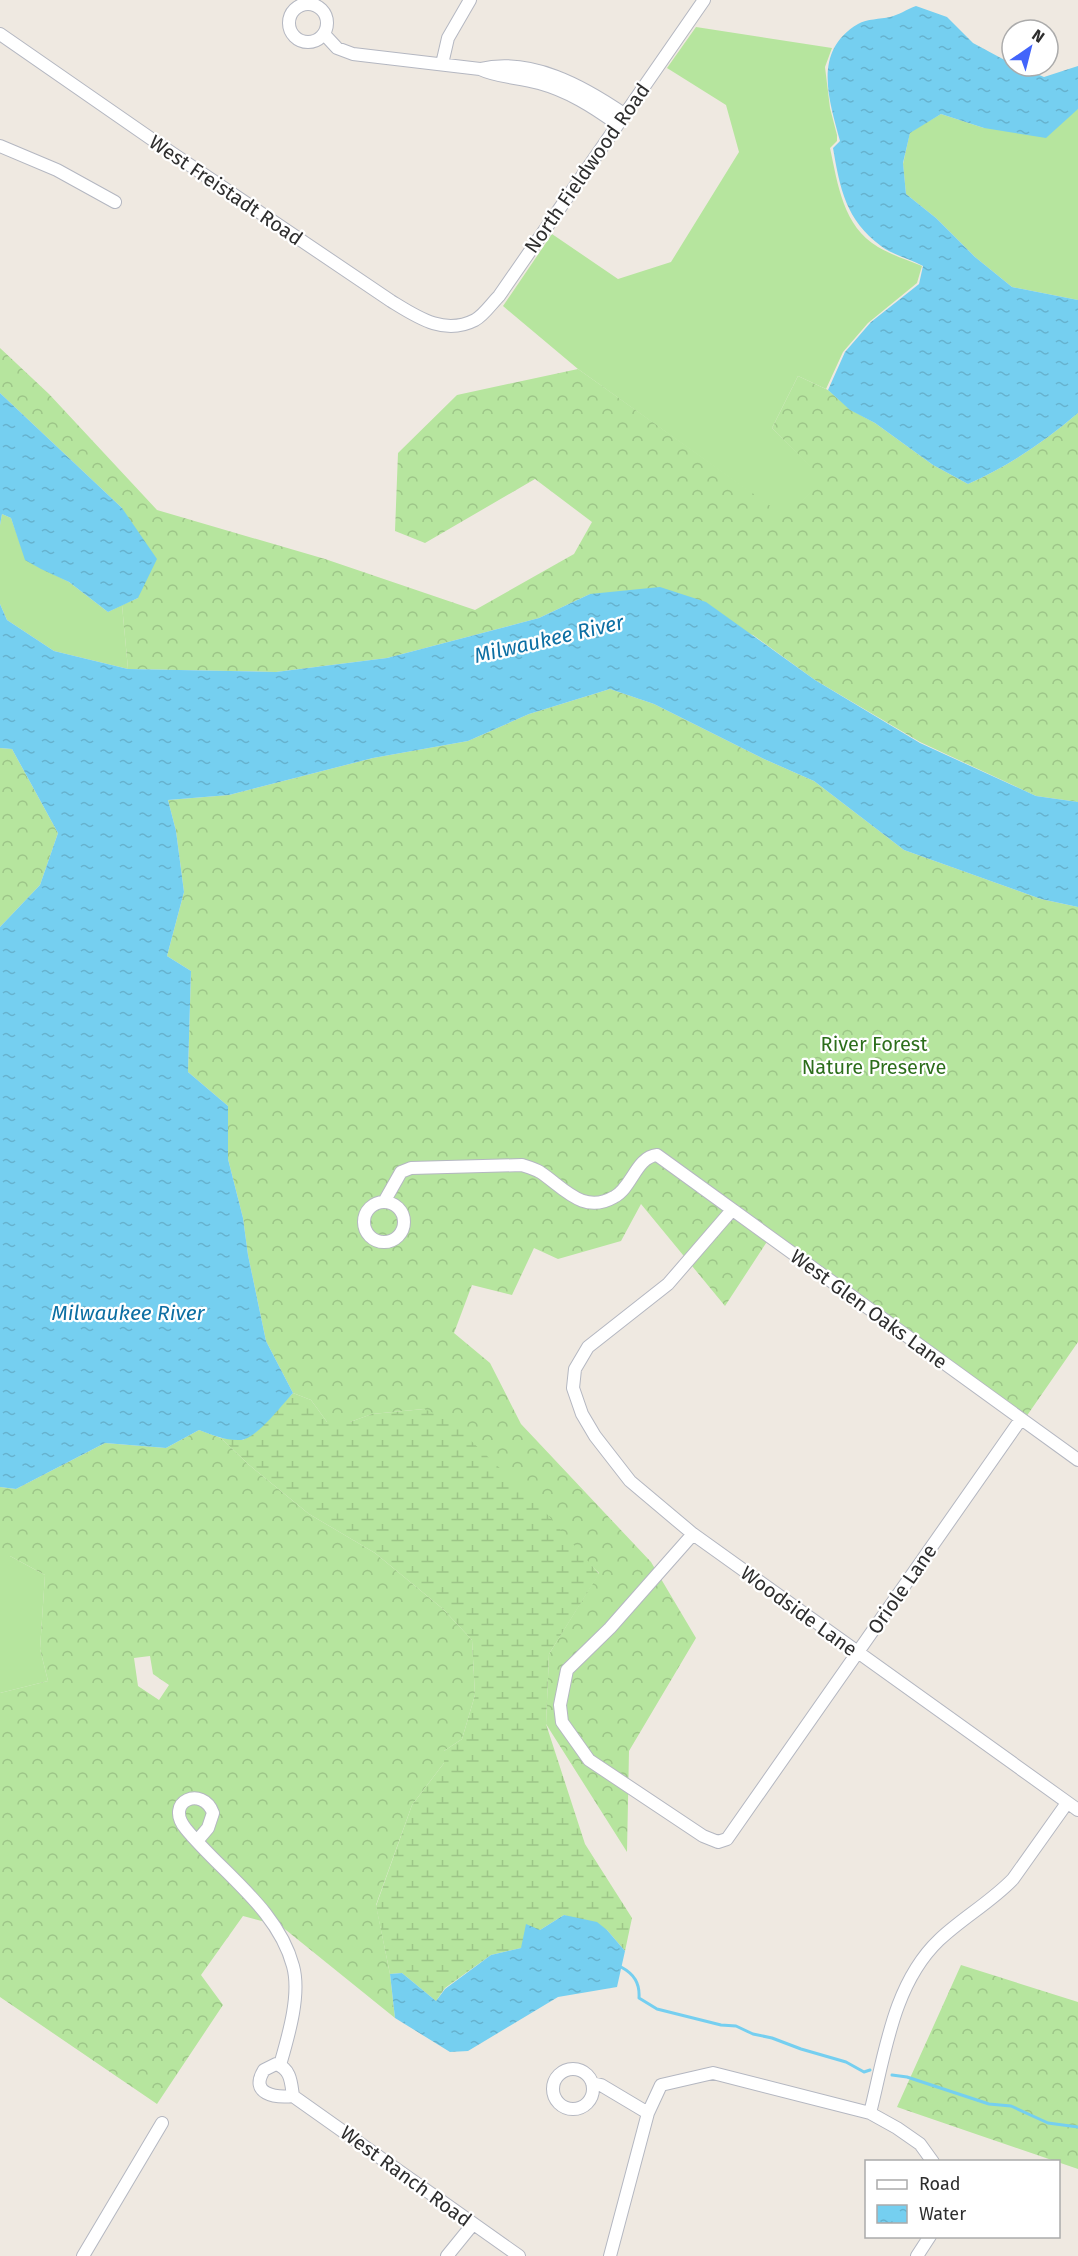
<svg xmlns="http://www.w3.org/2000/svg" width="1078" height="2256" font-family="'Fira Sans',sans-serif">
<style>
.grass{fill:#b6e59e}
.forest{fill:url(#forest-crowns);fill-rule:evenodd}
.wetland{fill:url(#wetland-marsh)}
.water{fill:url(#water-ripples)}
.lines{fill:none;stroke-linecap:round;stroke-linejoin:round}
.stream{stroke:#75cff0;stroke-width:3}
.minor-casing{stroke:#b4b7c1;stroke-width:14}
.minor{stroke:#fff;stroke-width:12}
.labels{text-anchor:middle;stroke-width:4.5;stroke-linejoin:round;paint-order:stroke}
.street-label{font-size:20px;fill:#2e2e2e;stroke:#fff}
.park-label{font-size:20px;fill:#2c6e1b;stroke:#fff}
.water-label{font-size:21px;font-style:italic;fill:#0d6fa3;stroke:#fff}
</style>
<defs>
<pattern id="forest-crowns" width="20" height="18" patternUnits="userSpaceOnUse" patternTransform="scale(1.5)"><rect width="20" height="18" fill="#b6e59e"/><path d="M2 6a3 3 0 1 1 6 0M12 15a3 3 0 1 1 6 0" fill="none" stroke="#9dc588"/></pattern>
<pattern id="wetland-marsh" width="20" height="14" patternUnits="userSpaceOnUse" patternTransform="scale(1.5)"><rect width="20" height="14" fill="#b6e59e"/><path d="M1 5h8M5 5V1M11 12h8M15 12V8" fill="none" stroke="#9dc588"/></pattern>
<pattern id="water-ripples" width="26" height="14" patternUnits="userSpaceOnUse" patternTransform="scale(1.5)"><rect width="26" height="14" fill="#75cff0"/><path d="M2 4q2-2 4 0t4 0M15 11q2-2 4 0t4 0" fill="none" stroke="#66b2ce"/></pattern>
</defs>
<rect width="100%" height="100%" fill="#efe9e1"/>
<path class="grass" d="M696,27L832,48L825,67L830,108L837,135V141L830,148C838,185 843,226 878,247C892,255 907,260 922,266L917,283L868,323L843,352L826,389L798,376L772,428L824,479L786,518L578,369L503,306L552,234L618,279L671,262L739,152L726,105L667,68Z
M1078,109V300L1012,287L975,257L936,218L906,194L903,164L910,132L941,114L984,128Z
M2,514L11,518L26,560L69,582L108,612L122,605L128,669L54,651L7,620L0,604V525Z
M0,1556H10L45,1575L40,1649L48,1681L0,1693Z"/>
<path class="forest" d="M0,348L49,394L157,510L325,559L475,610L574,554L592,522L535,479L425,543L395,531L398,453L457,395L578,369L786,517L823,479L772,428L798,376L828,390L851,410L875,423L933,465L968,484C1009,466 1044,442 1078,413V802L1036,796L920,742L815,680L753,635L590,594L539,618L387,658L276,672L128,669L122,605L138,598L122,508L0,393Z
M610,689L654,704L764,759L814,781L904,850L1041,899L1078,907V1342L1026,1417L772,1234L725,1306L641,1204L621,1241L558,1259L534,1248L512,1295L472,1285L454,1333L490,1363L521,1424L651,1562L696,1638L629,1751L627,1852L546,1724L549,1654L599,1573L424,1409L372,1414L350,1422H327L311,1400L293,1393L266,1341L248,1255L243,1218L228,1159V1106L188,1072L191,971L167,956L184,892L176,831L168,800L229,795L373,758L468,741L529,714Z
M0,748L12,749L58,833L40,885L0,927Z
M199,1430L221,1438L248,1464L309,1514L375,1553L443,1609L472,1640L475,1695L462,1739L444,1751V1763L412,1805L376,1905L390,1974L395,2018L281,1926L243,1916L201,1975L223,2005L157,2104L0,1997V1693L48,1681L40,1649L45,1575L10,1556H0V1487L16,1489L105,1443L166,1448ZM150,1656L153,1674L169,1685L159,1700L138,1686L134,1658Z
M961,1965L1078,2002V2169L897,2107Z"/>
<path class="wetland" d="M293,1393L311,1400L327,1422H350L372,1414L424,1409L448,1419L540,1506L599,1574L549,1654L546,1724L585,1844L632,1918L625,1951L607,1930L564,1915L540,1930L521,1948L491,1955L445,1988L436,2001L402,1973L390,1974L376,1906L412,1805L444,1763V1751L462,1739L475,1695L472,1640L443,1609L375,1553L309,1514L248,1464L221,1438L243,1440L257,1431Z"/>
<path class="water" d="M916,6L947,17L973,43L1012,64V66H1018L1044,77L1078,66V109L1046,138L984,128L941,114L910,133L903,163L906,194L936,218L975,257L1012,287L1078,300V413C1044,442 1009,466 968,484L933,465L875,423L850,410L828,390L845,352L871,322L919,284L923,266C910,259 893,255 881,246C846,220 840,189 833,148L840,141C829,99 812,51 858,24C867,19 880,19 890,17C899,15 907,9 916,6Z
M0,393L122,508L157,559L138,598L108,612L69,582L41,569L25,560L11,518L2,514L0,525Z
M660,587L706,602L815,680L920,743L1036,796L1078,802V907L1041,899L904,850L814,781L764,759L654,704L610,689L529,714L468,741L373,758L229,795L168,800L176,831L184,892L167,956L191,971L188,1072L228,1106V1159L243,1218L248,1255L266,1341L293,1393C282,1405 256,1439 241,1440C227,1441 212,1435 199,1430L166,1448L105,1443L16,1489L0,1487V927L40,885L58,833L12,749L0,748V604L7,620L54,651L128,669L276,672L387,658L539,618L590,594Z
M564,1915L597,1922L607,1930L625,1951L617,1987L558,1997L468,2051L450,2052L395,2018L390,1974L402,1973L436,2001L445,1989L491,1955L521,1948L526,1924L540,1930Z"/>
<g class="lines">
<path class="stream" d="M621,1967C634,1974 640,1983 639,1998L657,2009L721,2025L736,2026L753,2034L772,2038L801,2049L846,2062L864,2072L870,2070
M892,2075L907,2077L989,2104L1011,2106L1048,2123L1078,2127"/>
<g class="minor-casing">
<path id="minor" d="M289 23a19 19 0 1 1 38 0a19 19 0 1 1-38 0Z
M0,34L163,147L391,301C417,317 444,336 475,320C484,315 492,303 499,296L704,0
M324,34L337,48L353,54L480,69C499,78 519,77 539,83C568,91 592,106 617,124
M442,64L448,38L470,0
M480,69C531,57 583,86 624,114
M0,146L57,170L115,202
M364 1222a20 20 0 1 1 40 0a20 20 0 1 1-40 0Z
M384,1202L401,1172L411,1168L522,1165C528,1167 535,1169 540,1172C563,1187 583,1215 614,1197C632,1188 636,1157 657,1155L1078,1460
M732,1210L668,1284L588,1347L575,1369L573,1388L582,1414L595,1436L630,1481L693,1534L1078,1810
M693,1534L610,1628L567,1670L560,1705L562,1722L589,1760L703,1836L718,1842L727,1839L1021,1419
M197,1841L208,1828L213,1813C203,1785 163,1801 186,1829C222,1873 278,1909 293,1966C301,1995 288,2037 280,2065
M553 2089a20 20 0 1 1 40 0a20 20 0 1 1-40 0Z
M592,2083L601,2085L648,2113
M293,2096C291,2082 291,2069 276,2064L264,2070C249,2094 275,2098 293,2096L519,2256
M870,2113C885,2054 893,1984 939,1940C962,1918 991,1902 1013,1879L1067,1803
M83,2256L162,2123
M447,2256L473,2224
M610,2256L648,2113L661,2085L713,2073L870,2113L897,2128L920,2144L933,2162
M917,2256L930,2236"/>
</g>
<use href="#minor" class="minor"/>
</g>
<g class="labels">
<g class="street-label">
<text transform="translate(587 168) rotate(-55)" y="7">North Fieldwood Road</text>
<text transform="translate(226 190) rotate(34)" y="7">West Freistadt Road</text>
<text transform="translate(869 1309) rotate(36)" y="7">West Glen Oaks Lane</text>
<text transform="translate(902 1589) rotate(-55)" y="7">Oriole Lane</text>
<text transform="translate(799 1611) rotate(36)" y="7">Woodside Lane</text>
<text transform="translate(406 2176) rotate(36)" y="7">West Ranch Road</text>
</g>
<g class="park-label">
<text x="874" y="1051">River Forest<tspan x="874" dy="23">Nature Preserve</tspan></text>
</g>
<g class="water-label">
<text transform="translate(549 639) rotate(-13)" y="7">Milwaukee River</text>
<text x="128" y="1320">Milwaukee River</text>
</g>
</g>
<rect x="865" y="2160" width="195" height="78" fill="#ffffff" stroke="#ababab" stroke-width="1.5"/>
<rect x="877" y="2180" width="30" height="9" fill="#ffffff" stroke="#ababab" stroke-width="1.5"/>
<text x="919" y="2190" font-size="18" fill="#2e2e2e">Road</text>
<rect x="877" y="2205" width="30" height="18" fill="url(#water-ripples)" stroke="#ababab" stroke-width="1.5"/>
<text x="919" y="2220" font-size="18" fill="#2e2e2e">Water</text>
<g transform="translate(1030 48) rotate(35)"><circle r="28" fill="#ffffff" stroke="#ababab" stroke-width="1.5"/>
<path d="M0-4.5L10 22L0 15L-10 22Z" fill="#4264fb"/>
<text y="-9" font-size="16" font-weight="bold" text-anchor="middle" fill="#2e2e2e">N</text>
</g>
</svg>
